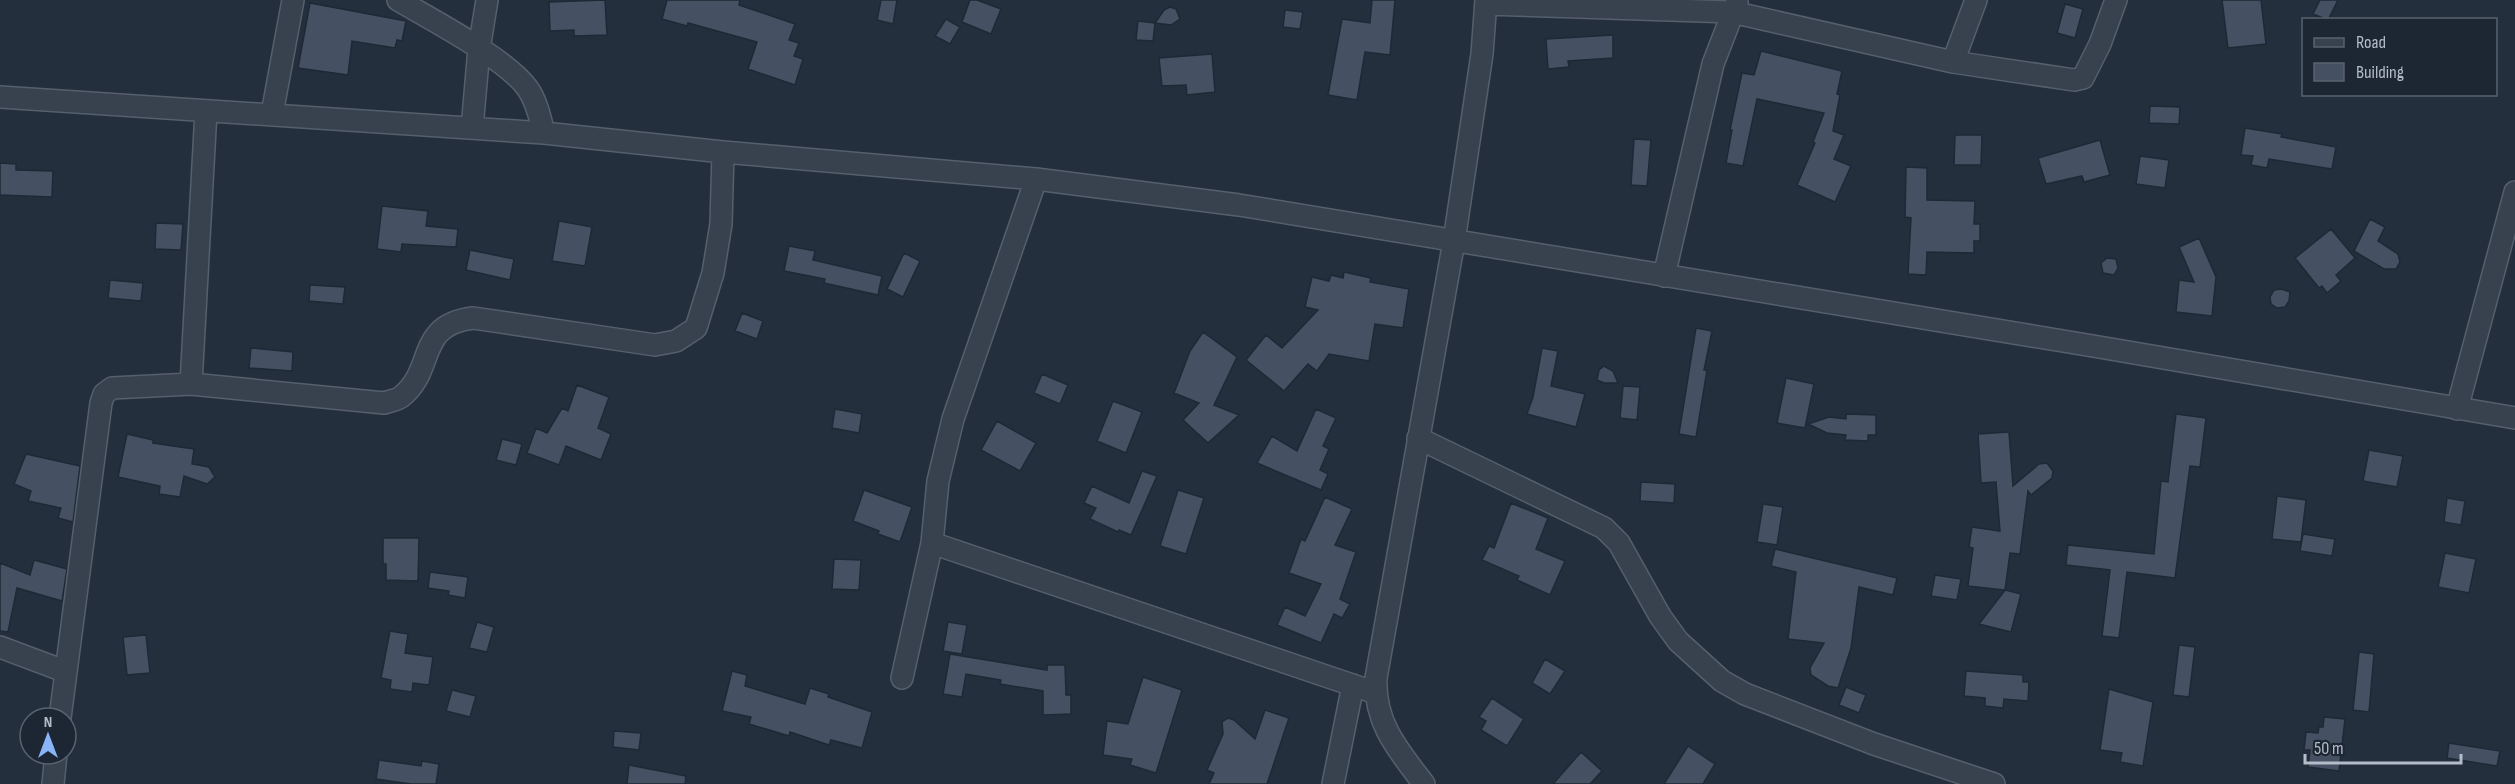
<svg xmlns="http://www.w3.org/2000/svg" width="2515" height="784" font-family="'Sofia Sans Condensed',sans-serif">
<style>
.building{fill:#455162;stroke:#1f2835;stroke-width:1.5}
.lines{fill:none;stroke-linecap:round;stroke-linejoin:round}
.minor-casing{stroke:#565f6c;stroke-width:24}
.minor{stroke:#38414e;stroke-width:21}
</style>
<rect width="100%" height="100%" fill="#242f3e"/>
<path class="building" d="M605,0L607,35L574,36V30L550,31L549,2Z
M667,0H740L739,5L795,24L789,40L799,43L794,56L803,59L795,85L748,69L757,42L688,23L687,26L662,19Z
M881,0H897L893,24L877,20Z
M970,0H977L1001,9L991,34L962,22Z
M1372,0H1395L1390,55L1365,52L1357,100L1328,95L1342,19L1370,23Z
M2222,0H2261L2266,44L2228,48Z
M2320,0H2338L2328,20L2313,14Z
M310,3L406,21L402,41L397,40L395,48L352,41L348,75L298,68Z
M2065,4L2083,9L2075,38L2057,33Z
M1170,7L1176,9L1180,19L1171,25L1155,23L1164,10Z
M1285,10L1303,12L1300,29L1283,27Z
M946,19L960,27L950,44L935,36Z
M1138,21L1155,23L1153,41L1136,40Z
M1613,35V58L1568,61L1569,67L1548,69L1546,39Z
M1761,51L1842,71L1837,94L1840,95L1833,131L1844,135L1834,159L1851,166L1835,202L1797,185L1815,143L1813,142L1824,113L1757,99L1743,166L1726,163L1732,130H1730L1742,73L1754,75Z
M1212,54L1215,92L1187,95L1186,85L1162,86L1159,58Z
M2150,106L2180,107L2179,124L2149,123Z
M2245,128L2282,134L2281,137L2336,147L2332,169L2269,159L2267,168L2251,165L2253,156L2241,155Z
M1955,135H1982L1981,165H1954Z
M1634,139L1651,140L1647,186L1631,185Z
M2100,140L2110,175L2084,182L2082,176L2046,184L2038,158Z
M2140,156L2169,160L2165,188L2136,184Z
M0,163L16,164V170L53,171L52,197L0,195Z
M1906,167L1927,168V200L1975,201L1974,224H1980V241H1974V253L1927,252L1926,275L1908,274L1911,218L1905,217Z
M382,206L428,211L426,226L458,229L456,247L402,244L401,252L377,249Z
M2370,219L2385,227L2378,241L2398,254L2400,262L2396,269H2384L2354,251Z
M559,221L592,227L585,266L552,261Z
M156,223L183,224L181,250L155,249Z
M2331,229L2355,258L2336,275L2341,281L2327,293L2322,286L2319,288L2295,258Z
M2199,238L2216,277L2212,316L2176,312L2179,280L2194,282L2179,247Z
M789,246L815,251L813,260L882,276L878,295L824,283L825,279L784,271Z
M470,250L514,259L510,280L466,270Z
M904,253L920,261L903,297L887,289Z
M2107,258L2116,259L2118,268L2114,275L2103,273L2101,263Z
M1344,272L1371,278L1370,282L1409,289L1403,328L1375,324L1369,361L1329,354L1317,371L1308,364L1284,391L1246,360L1266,335L1282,348L1318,310L1305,307L1312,277L1329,281L1331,275L1343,278Z
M110,280L143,283L141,301L108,298Z
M310,285L345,287L343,304L309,301Z
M2281,289L2290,292L2289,301L2285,307L2277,308L2271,304L2270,297L2274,290Z
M742,313L763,321L757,339L735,331Z
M1696,328L1712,331L1704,370H1707L1696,437L1679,434Z
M1203,332L1237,357L1214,405L1239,415L1208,443L1183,420L1199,403L1174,393L1190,351Z
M251,348L293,352L292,371L249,368Z
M1542,348L1558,351L1551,386L1585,394L1576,427L1527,414L1533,397Z
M1604,366L1613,371L1618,383H1604L1597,380L1599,370Z
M1042,374L1068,385L1060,404L1034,393Z
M1786,378L1814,384L1805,428L1777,423Z
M577,385L609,397L598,428L611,434L601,460L566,446L559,465L527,453L536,428L547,433L562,408L568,411Z
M1623,386L1640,387L1637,420L1620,418Z
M1113,401L1142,412L1126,453L1097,441Z
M835,409L862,414L859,433L832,428Z
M1316,409L1336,418L1323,446L1329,449L1320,470L1328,474L1321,490L1257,463L1272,436L1297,451Z
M1846,414L1876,415V435H1868V441L1845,440L1846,435L1827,433L1808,424L1829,417L1846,419Z
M2176,414L2206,418L2200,467L2190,466L2175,578L2127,572L2119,638L2102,636L2110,570L2066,565L2068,545L2154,554L2161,481L2168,482Z
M997,421L1036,443L1020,471L981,450Z
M2009,432L2013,486L2039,464L2047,463L2053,471L2052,478L2031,495L2028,491L2020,554L2010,553L2005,590L2021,594L2011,632L1979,624L2005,590L1968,586L1973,548L1969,547L1972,527L2000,531L1996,482L1981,483L1978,434Z
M127,434L153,440V443L194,449L192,464L209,467L215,477L207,484L184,476L180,497L159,494L160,486L118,477Z
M502,439L522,444L516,465L496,460Z
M2369,450L2403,456L2397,487L2363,481Z
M26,454L80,466L73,522L58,518L61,508L28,501L31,491L14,484Z
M1142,471L1157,476L1131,535L1119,530L1118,532L1090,519L1096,508L1084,503L1092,486L1129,503Z
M1641,482L1675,484L1674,503L1640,501Z
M864,490L912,507L900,542L878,534L879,531L853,521Z
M1178,490L1204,498L1186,554L1160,546Z
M2277,496L2306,500L2301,542L2272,539Z
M1325,497L1352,509L1335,545L1356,552L1340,599L1350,604L1342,618L1334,614L1321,643L1277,625L1285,607L1305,616L1321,584L1289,573L1301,539L1305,541Z
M2447,498L2465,501L2461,525L2444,522Z
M1511,503L1548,518L1536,549L1565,561L1550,595L1517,580L1519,576L1482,560L1489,546L1494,548Z
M1763,504L1783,507L1777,545L1757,542Z
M2303,534L2335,539L2332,556L2300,551Z
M383,538H419L418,581L386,580V564H383Z
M1775,549L1897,578L1893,595L1859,587L1851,648L1838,688L1828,686L1811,675L1810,668L1824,643L1788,639L1796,572L1771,566Z
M2445,553L2476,559L2469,593L2438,587Z
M834,559L861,560L859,590L832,589Z
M34,560L67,569L62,601L17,588L8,632L0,631V563L30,575Z
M430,572L468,577L465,598L448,595L449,591L428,588Z
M1935,575L1961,579L1957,600L1931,596Z
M477,622L494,627L487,652L469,648Z
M948,622L967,625L962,654L943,651Z
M390,631L408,634L405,653L433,657L429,685L413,683L412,692L390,689L391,680L381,678Z
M146,635L150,673L127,675L123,637Z
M2179,645L2195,647L2189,697L2173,695Z
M2359,652L2374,654L2369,712L2353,710Z
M950,654L1047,670V665H1065L1066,695H1071V714L1043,715V691L1000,684L1001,680L966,674L962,697L943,694Z
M1545,659L1565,671L1550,694L1532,683Z
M732,671L747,675L745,686L805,704L810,688L829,694L828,697L872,712L862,748L831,740L829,745L790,732L789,736L749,724L751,717L722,711Z
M1966,671L2023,675V682H2029L2028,701L2004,699L2003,708L1985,706V698L1964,696Z
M1143,677L1182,690L1156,773L1130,765L1132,759L1103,755L1107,721L1128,724Z
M1846,687L1866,695L1859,713L1839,705Z
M2109,689L2153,702L2143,766L2120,762L2122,753L2100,750Z
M452,690L476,696L470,717L446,711Z
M1492,698L1524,719L1507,746L1481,730L1486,721L1479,717Z
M1265,710L1289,718L1267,784H1209L1214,773L1207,770L1223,734L1222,722L1228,718L1234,720L1255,739Z
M2324,717L2345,719L2339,771L2308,767L2310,750H2304L2306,732L2318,733L2319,727H2323Z
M614,731L641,733L639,750L613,747Z
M2449,743L2500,751L2497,766L2447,758Z
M1688,746L1715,764L1703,784H1664Z
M1581,752L1602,771L1590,784H1553Z
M379,760L421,766L422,761L439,764L436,784H411L376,779Z
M629,765L686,776L685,784H627Z"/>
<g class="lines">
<g class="minor-casing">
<path id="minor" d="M398,0C432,20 507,59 528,89C537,102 540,118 544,133
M1486,4L1732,12L1953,62L1976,0
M1953,62L2074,80L2083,78L2100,44L2116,0
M0,97L544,133L723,152L1036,179L1239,205L2093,346L2515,418
M272,114L293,0
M472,128L479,49L487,0
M1664,276L1713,64L1737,2
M191,384L206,111
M2457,409L2515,192
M1418,438L1604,528L1619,543L1660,616L1678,641L1722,681L1745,694L1874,744L1994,784
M932,543L1376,693
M0,647L64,671
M902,678L932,543L938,481L953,419L1036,179
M60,718L101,403L104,394L112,388L191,384L384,403C389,401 397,400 401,397C436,370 415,325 473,318L655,345L676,341L696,328L713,273L721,224L723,152
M53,784L56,754
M1333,784L1353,685
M1424,784C1398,750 1374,723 1376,678L1454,241L1482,54L1486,0"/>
</g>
<use href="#minor" class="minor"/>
</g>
<rect x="2302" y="18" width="195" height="78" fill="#1d2633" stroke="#59626f" stroke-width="1.5"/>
<rect x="2314" y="38" width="30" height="9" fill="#38414e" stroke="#59626f" stroke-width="1.5"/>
<text x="2356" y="48" font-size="18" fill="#b4bcc9">Road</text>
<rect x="2314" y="63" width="30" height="18" fill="#455162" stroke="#59626f" stroke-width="1.5"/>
<text x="2356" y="78" font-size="18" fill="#b4bcc9">Building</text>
<g transform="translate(48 736)"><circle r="28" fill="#1d2633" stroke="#59626f" stroke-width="1.5"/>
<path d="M0-4.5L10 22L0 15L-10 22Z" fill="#8ab4f8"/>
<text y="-9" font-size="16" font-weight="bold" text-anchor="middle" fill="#b4bcc9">N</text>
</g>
<path d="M2305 754v9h156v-9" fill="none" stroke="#b4bcc9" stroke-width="3"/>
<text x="2314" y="754" font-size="18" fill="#b4bcc9" stroke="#1d2633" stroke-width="4.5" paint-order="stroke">50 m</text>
</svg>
